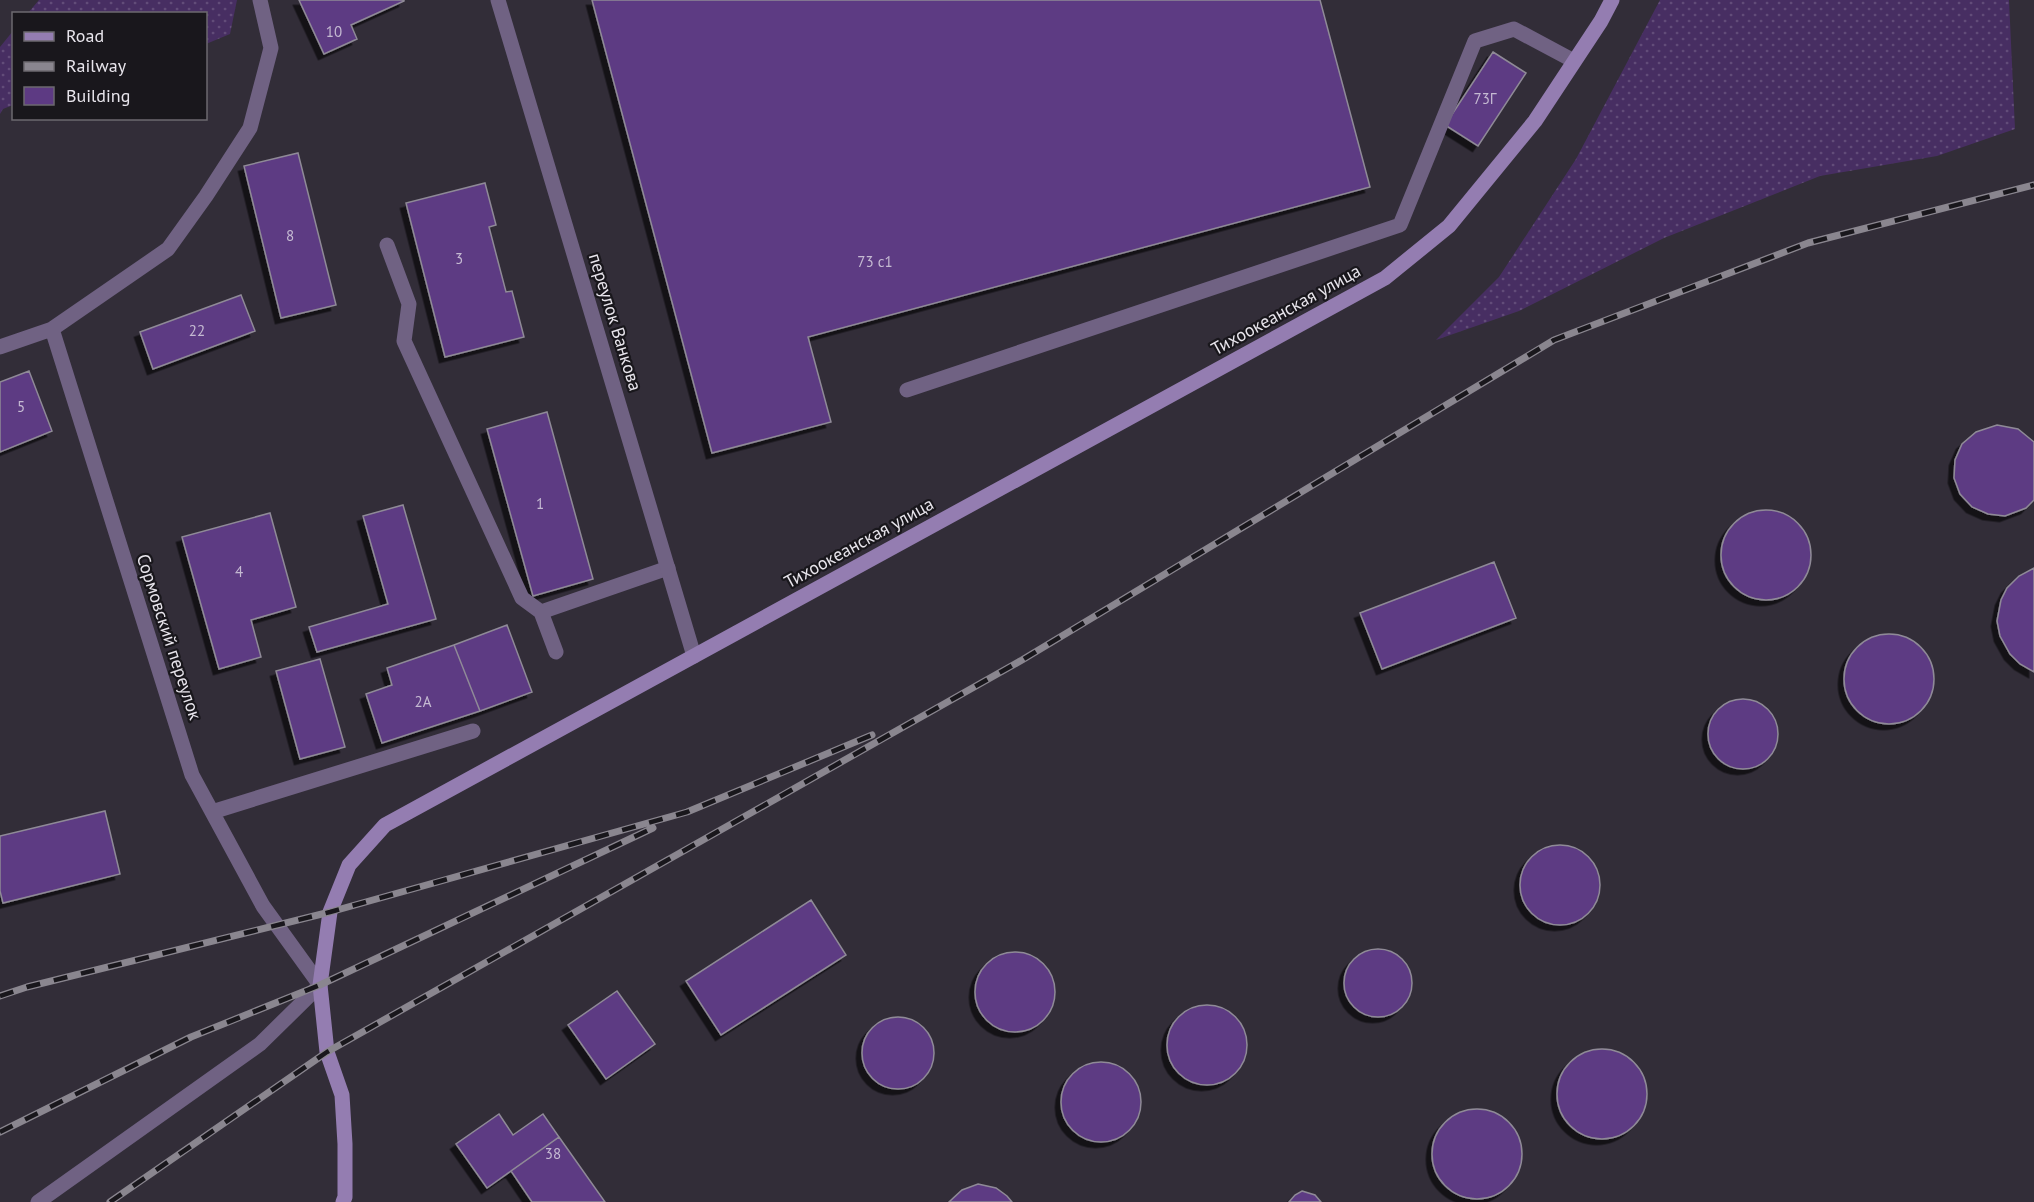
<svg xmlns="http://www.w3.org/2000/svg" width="2034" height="1202" font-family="'PT Sans',sans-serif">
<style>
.grass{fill:url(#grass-dots)}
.building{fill:#5d3a83;stroke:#8f8a97;stroke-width:1.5;filter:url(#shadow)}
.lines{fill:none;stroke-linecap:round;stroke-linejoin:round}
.lane{stroke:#706283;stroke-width:15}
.street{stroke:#706283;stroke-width:15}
.secondary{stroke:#947db1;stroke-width:15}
.rail-casing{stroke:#8a868f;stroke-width:7}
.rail{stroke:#19171c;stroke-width:4.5;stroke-dasharray:14;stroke-linecap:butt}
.labels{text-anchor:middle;stroke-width:4.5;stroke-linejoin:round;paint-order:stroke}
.number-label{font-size:15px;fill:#c5bad2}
.street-label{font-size:18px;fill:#e8e5ec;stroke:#19171c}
</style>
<defs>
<pattern id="grass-dots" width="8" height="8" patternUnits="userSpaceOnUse" patternTransform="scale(1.5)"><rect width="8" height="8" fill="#472e62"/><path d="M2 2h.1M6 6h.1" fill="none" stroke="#624c79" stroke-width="1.8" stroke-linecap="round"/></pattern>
<filter id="shadow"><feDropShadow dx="-5.5" dy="5.5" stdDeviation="0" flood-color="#0009"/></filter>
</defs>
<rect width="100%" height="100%" fill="#322d38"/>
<path class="grass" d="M39,0H237L230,34L206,44V14L28,13Z
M1660,0H2009L2015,129L1937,156L1820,176L1664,238L1519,311L1436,340L1499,277L1576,159Z
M13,31V105L3,109L0,114V47Z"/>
<path class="building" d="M299,0H404V1L351,25L357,39L324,54Z
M592,0H1320L1370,187L808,337L831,422L712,453Z
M1493,52L1526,73L1478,146L1445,125Z
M298,153L336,305L281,318L244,166Z
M485,183L496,225L489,227L506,292L512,291L524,337L445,357L406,203Z
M241,295L255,331L153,369L140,332Z
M29,371L52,431L0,452V382Z
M547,412L593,579L533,596L487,429Z
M1997,425L2018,429L2034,442V500L2026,508L2005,516L1988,514L1972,507L1960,494L1954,478L1955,460L1962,444L1976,432Z
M403,505L436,619L317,652L309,627L388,604L363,516Z
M1721 555a45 45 0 1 1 90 0a45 45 0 1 1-90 0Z
M270,513L296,607L251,620L261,657L219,669L182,537Z
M1494,562L1516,618L1382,669L1360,613Z
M2034,568V672L2020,664L2010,654L2000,636L1997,621L2001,600L2007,588L2019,576Z
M507,625L532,692L480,711L454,645Z
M1844 679a45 45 0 1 1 90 0a45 45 0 1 1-90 0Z
M454,645L480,711L382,743L366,694L392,685L387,668Z
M320,659L345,747L300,759L276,671Z
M1708 734a35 35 0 1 1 70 0a35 35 0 1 1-70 0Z
M105,811L120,874L3,903L0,891V836Z
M1520 885a40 40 0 1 1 80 0a40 40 0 1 1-80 0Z
M811,900L846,955L721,1035L686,981Z
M1344 983a34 34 0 1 1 68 0a34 34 0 1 1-68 0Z
M975 992a40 40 0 1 1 80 0a40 40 0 1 1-80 0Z
M617,991L655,1044L606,1079L568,1025Z
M1167 1045a40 40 0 1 1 80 0a40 40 0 1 1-80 0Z
M862 1053a36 36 0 1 1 72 0a36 36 0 1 1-72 0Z
M1557 1094a45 45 0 1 1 90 0a45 45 0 1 1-90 0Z
M1061 1102a40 40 0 1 1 80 0a40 40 0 1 1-80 0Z
M1432 1154a45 45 0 1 1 90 0a45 45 0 1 1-90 0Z
M499,1114L513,1135L543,1114L559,1137L487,1188L456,1144Z
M559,1137L605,1202H532L511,1171Z
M978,1184L996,1188L1007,1196L1012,1202H949L962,1190Z
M1302,1191L1315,1195L1321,1202H1289L1295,1195Z"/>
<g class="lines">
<path class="lane" d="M387,245L409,304L404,341L522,598L541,612
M907,390L1400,225L1475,41L1514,29L1574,61
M556,652L541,612L668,568"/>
<path class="street" d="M498,0L694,656
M52,329L168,249L206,196L250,128L271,48L260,0
M0,347L52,329L192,775L263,906L320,985L260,1044L38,1202
M212,812L473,731"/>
<path class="secondary" d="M343,1202L345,1197V1144L342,1095L327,1052L320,985L330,912L349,865L385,825L1385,278L1449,226L1535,121L1601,21L1612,0"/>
<g class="rail-casing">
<path id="rail" d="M0,996L27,987L330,912L687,812L872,735
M0,1132L191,1037L320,985L653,828
M110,1202L327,1052L1022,660L1554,340L1808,243L2034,185"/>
</g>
<use href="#rail" class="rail"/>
</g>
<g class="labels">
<g class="number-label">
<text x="334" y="37">10</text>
<text x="1485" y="104">73Г</text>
<text x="290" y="241">8</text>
<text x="459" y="264">3</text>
<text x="875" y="267">73 с1</text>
<text x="197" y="336">22</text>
<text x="21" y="412">5</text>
<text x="540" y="509">1</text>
<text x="239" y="577">4</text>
<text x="423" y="707">2А</text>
<text x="553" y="1159">38</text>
</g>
<g class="street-label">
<text transform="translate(1286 310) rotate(-29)" y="6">Тихоокеанская улица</text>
<text transform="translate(615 322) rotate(73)" y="6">переулок Ванкова</text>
<text transform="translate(859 543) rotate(-29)" y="6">Тихоокеанская улица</text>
<text transform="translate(169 637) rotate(72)" y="6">Сормовский переулок</text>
</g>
</g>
<rect x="12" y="12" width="195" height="108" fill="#19171c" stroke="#6c696f" stroke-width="1.5"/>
<rect x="24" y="32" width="30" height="9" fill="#947db1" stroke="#6c696f" stroke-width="1.5"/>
<text x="66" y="42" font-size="18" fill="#e8e5ec">Road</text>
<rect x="24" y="62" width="30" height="9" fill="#8a868f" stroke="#6c696f" stroke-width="1.5"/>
<text x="66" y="72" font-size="18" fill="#e8e5ec">Railway</text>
<rect x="24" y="87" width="30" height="18" fill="#5d3a83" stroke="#6c696f" stroke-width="1.5"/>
<text x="66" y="102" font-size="18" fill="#e8e5ec">Building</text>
</svg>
